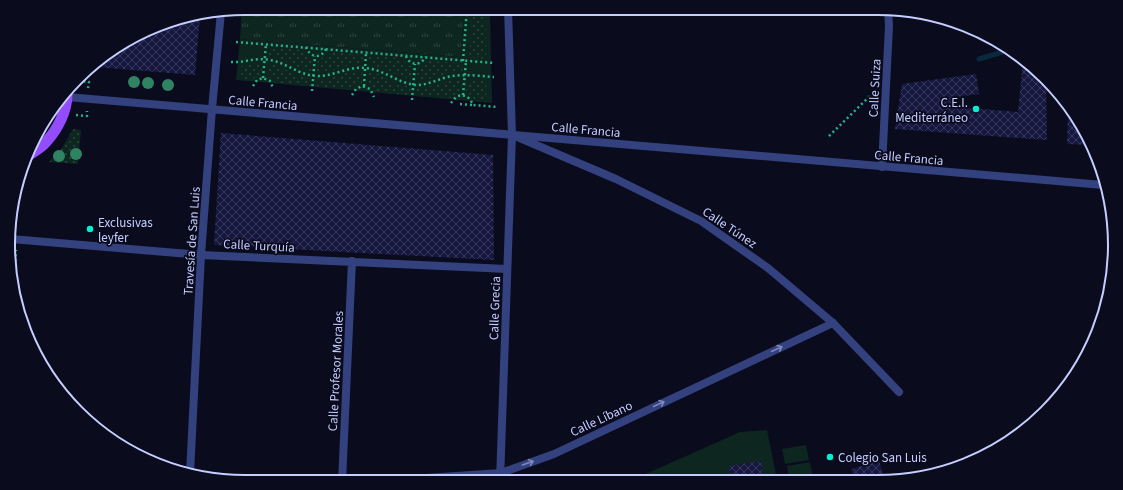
<svg xmlns="http://www.w3.org/2000/svg" width="1123" height="490" font-family="'Source Sans 3',sans-serif">
<style>
.grass{fill:url(#grass-tufts)}
.park{fill:#0d2720}
.garden{fill:url(#garden-dots)}
.lines{fill:none;stroke-linecap:round;stroke-linejoin:round}
.stream{stroke:#08293e;stroke-width:5}
.building{fill:url(#building-cross-hatch)}
.path{stroke:#26b389;stroke-width:2.5;stroke-dasharray:2 3;stroke-linecap:butt}
.minor{stroke:#33417e;stroke-width:8}
.tertiary{stroke:#33417e;stroke-width:8}
.primary{stroke:#934dff;stroke-width:11}
.tree{fill:#2f8262}
.oneway{stroke:#7c87be}
.poi-dot{fill:#00f1d1;stroke:#0a0b1d;stroke-width:1.5}
.labels{text-anchor:middle;stroke-width:3.5;stroke-linejoin:round;paint-order:stroke}
.street-label{font-size:13px;fill:#c6cdff;stroke:#0a0b1d}
.poi-label{font-size:13px;fill:#c6cdff;stroke:#0a0b1d;text-anchor:start}
.rim{fill:none;stroke:#c6cdff;stroke-width:2}
</style>
<defs>
<pattern id="grass-tufts" width="24" height="20" patternUnits="userSpaceOnUse"><rect width="24" height="20" fill="#0d2720"/><path d="M3 7l-1-3M5 7V3M7 7l1-3M15 17l-1-3M17 17v-4M19 17l1-3" fill="none" stroke="#2f4541"/></pattern>
<pattern id="garden-dots" width="8" height="8" patternUnits="userSpaceOnUse"><rect width="8" height="8" fill="#0d2720"/><path d="M2 2h.1M6 6h.1" fill="none" stroke="#2f4541" stroke-width="1.8" stroke-linecap="round"/></pattern>
<pattern id="building-cross-hatch" width="8" height="8" patternUnits="userSpaceOnUse"><rect width="8" height="8" fill="#15173f"/><path d="M0 0l8 8M0 8l8-8" fill="none" stroke="#36385c"/></pattern>
</defs>
<rect width="100%" height="100%" fill="#0a0b1d"/>
<path class="grass" d="M242,8H465L460,57L240,39Z"/>
<path class="park" d="M465,8L490,10L492,103L236,80L240,39L460,57Z
M767,430L777,480L630,481L740,432Z
M806,445L809,460L785,464L782,449Z
M810,462L813,477L789,480L787,466Z"/>
<path class="garden" d="M473,13L485,14L486,59L469,57Z
M269,47L304,50L308,57L313,59L312,71C296,68 284,58 268,56Z
M329,52L363,55L362,64L342,66L333,70L317,72L318,60L326,56Z
M369,55L404,59L406,63L412,67L411,79L398,76L387,69L368,64Z
M428,61L463,63L462,72C446,70 433,81 417,80L418,68L427,64Z
M255,63H262V75L256,76L251,81L241,80L242,66Z
M267,63L279,66L298,76L311,79L310,86L276,83L270,77L267,76Z
M358,71H362V83L357,85L351,89L316,86V80C333,80 343,72 358,71Z
M367,72L376,73L394,83L411,87L410,95L376,92L367,84Z
M455,79H462L461,92L456,93L451,98L416,95V88L428,87Z
M467,79L486,80V102L475,100L470,94L466,93Z
M73,129L81,130L78,164L49,162L62,148Z"/>
<g class="lines">
<path class="stream" d="M979,59L1006,51"/>
</g>
<path class="building" d="M200,15L195,75L95,67L96,63L169,21Z
M1023,60L1034,67L1046,82L1047,140L895,129L902,84L976,74L979,94L956,97V107L1018,112Z
M1068,111L1091,140L1092,145L1067,144Z
M221,133L493,155L494,260L214,245Z
M761,461L764,480H730L729,466Z
M879,461L885,480H854L851,469Z"/>
<g class="lines">
<path class="path" d="M236,42L494,63
M306,47C310,58 321,59 326,49
M406,56C410,66 420,66 426,57
M463,61L467,8
M231,62C244,63 256,57 270,60C287,63 300,76 318,76C334,76 349,66 365,68C384,69 398,84 417,85C429,85 440,78 452,76C466,74 481,76 494,77
M90,75L91,65
M263,78L266,44
M79,79L82,81L89,82L88,88
M253,86L257,80L263,78L270,81L273,88
M364,86L366,53
M312,91L315,56
M352,95L356,89L362,86L370,89L374,97
M463,95L466,61
M412,100L415,64
M451,103L456,97C464,93 470,97 473,105L498,107
M460,104L473,105
M76,115L87,116V111
M829,136L873,93
M22,187L23,172
M13,286L16,250"/>
<path class="minor" d="M515,136L616,179L701,221L768,268L833,323L899,392
M882,167L889,26L888,10
M11,239L201,255L507,269
M190,473L201,255L212,109L221,12
M342,482L352,261"/>
<path class="tertiary" d="M67,97L1103,185
M11,235L14,196
M500,481L512,135L508,8
M365,482L501,473L554,454L833,323"/>
<path class="primary" d="M29,155C35,151 42,147 46,142C58,129 67,111 67,94"/>
</g>
<g class="tree">
<circle cx="134" cy="82" r="6"/>
<circle cx="148" cy="83" r="6"/>
<circle cx="168" cy="85" r="6"/>
<circle cx="76" cy="154" r="6"/>
<circle cx="59" cy="156" r="6"/>
</g>
<defs><path id="oneway-shaft" d="M-6 0H5M1.5-3L5.5 0L1.5 3" fill="none" stroke-width="1.6" stroke-linecap="round" stroke-linejoin="round"/></defs>
<g class="oneway">
<use href="#oneway-shaft" transform="translate(777 349) rotate(-25)"/>
<use href="#oneway-shaft" transform="translate(659 404) rotate(-25)"/>
<use href="#oneway-shaft" transform="translate(528 463) rotate(-19)"/>
</g>
<g class="poi-dot">
<circle cx="976" cy="109" r="4"/>
<circle cx="90" cy="229" r="4"/>
<circle cx="830" cy="457" r="4"/>
</g>
<g class="labels">
<g class="street-label">
<text transform="translate(874 88) rotate(-87)" y="5">Calle Suiza</text>
<text transform="translate(263 102) rotate(5)" y="5">Calle Francia</text>
<text transform="translate(586 129) rotate(5)" y="5">Calle Francia</text>
<text transform="translate(909 157) rotate(5)" y="5">Calle Francia</text>
<text transform="translate(730 227) rotate(34)" y="5">Calle Túnez</text>
<text transform="translate(191 241) rotate(-86)" y="5">Travesía de San Luis</text>
<text transform="translate(259 245) rotate(3)" y="5">Calle Turquía</text>
<text transform="translate(494 308) rotate(-88)" y="5">Calle Grecia</text>
<text transform="translate(335 371) rotate(-87)" y="5">Calle Profesor Morales</text>
<text transform="translate(601 418) rotate(-25)" y="5">Calle Líbano</text>
</g>
<g class="poi-label">
<text x="968" y="107" text-anchor="end">C.E.I.<tspan x="968" dy="15">Mediterráneo</tspan></text>
<text x="98" y="227">Exclusivas<tspan x="98" dy="15">leyfer</tspan></text>
<text x="838" y="462">Colegio San Luis</text>
</g>
</g>
<path d="M0 0H1123V490H0ZM245 15H878A230 230 0 0 1 1108 245V245A230 230 0 0 1 878 475H245A230 230 0 0 1 15 245V245A230 230 0 0 1 245 15Z" fill="#0a0b1d" fill-rule="evenodd"/>
<path class="rim" d="M245 15H878A230 230 0 0 1 1108 245V245A230 230 0 0 1 878 475H245A230 230 0 0 1 15 245V245A230 230 0 0 1 245 15Z"/>
</svg>
